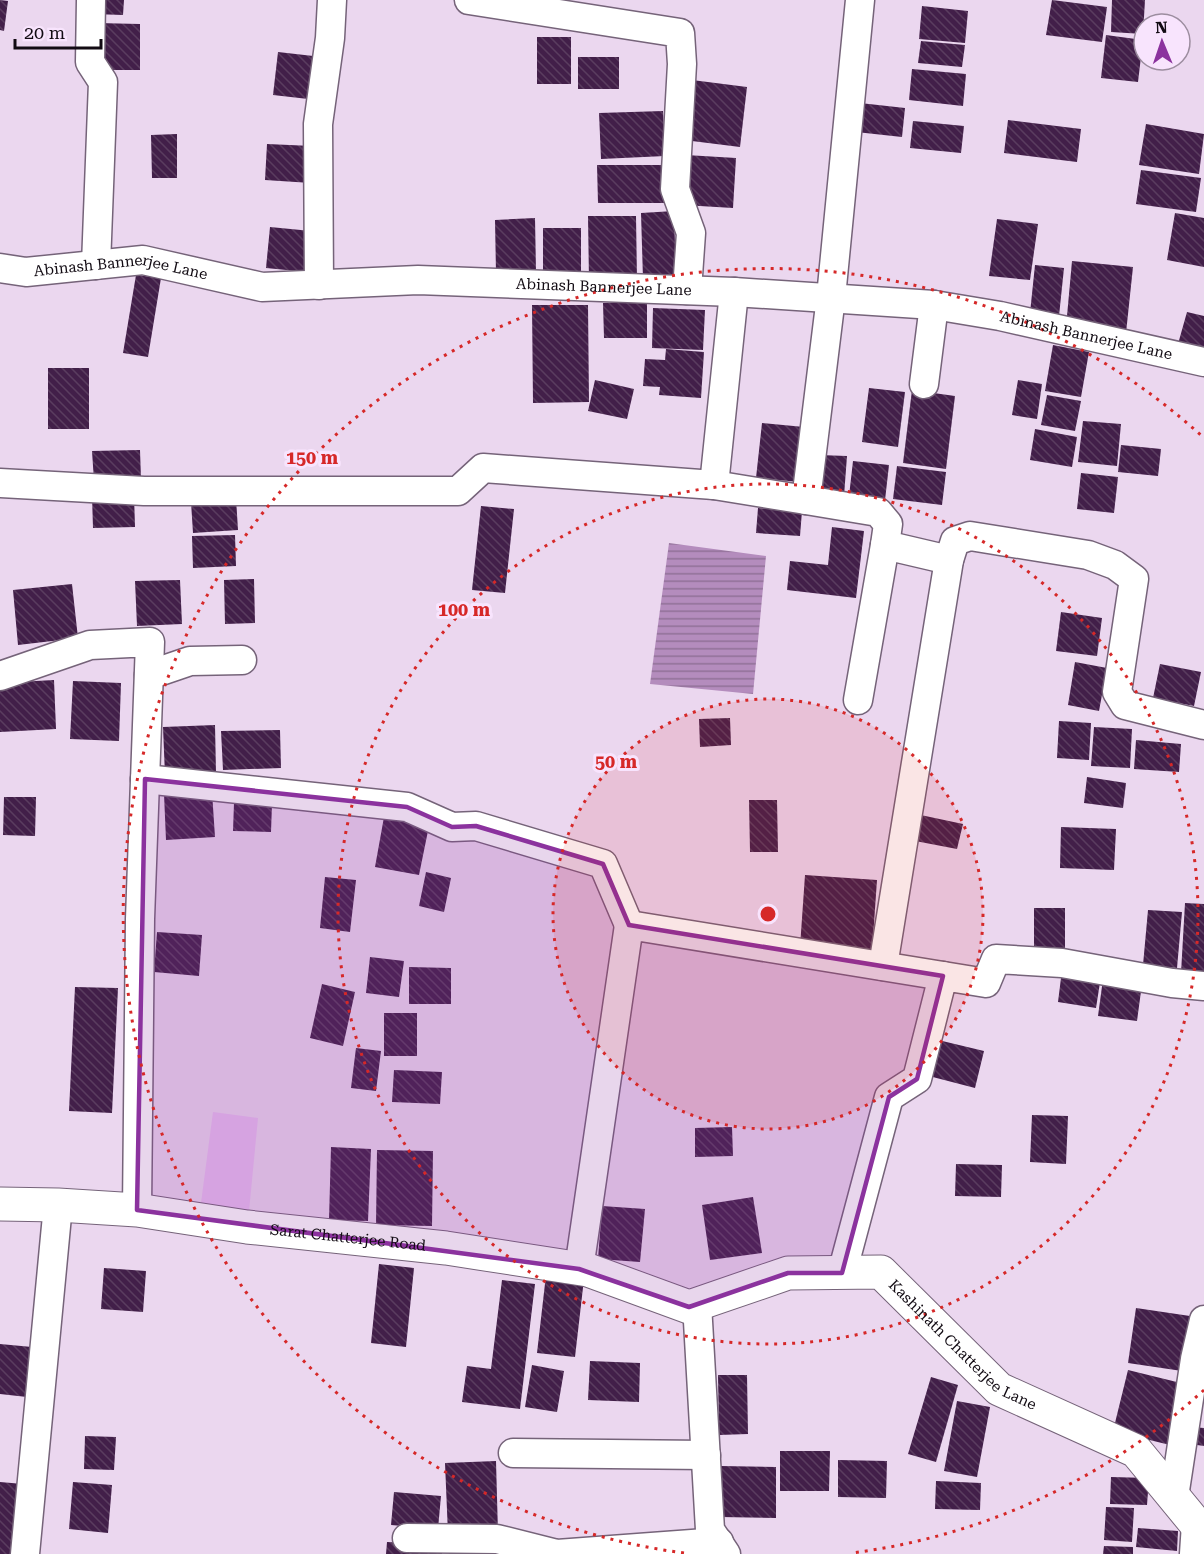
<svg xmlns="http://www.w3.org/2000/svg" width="1204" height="1554" font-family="'Roboto Serif',serif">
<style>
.pitch{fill:#e9c0f2}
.water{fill:url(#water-rules)}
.building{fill:url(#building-back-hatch)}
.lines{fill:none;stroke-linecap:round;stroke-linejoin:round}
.street-casing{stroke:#756379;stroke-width:31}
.secondary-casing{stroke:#756379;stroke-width:35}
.street{stroke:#fff;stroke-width:28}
.secondary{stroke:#fff;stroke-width:33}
.marked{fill:#8b329e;fill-opacity:0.2;stroke:#8b329e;stroke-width:4.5;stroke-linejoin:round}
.ring{fill:none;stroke:#d62828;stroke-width:3;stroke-dasharray:3 6}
.labels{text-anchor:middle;stroke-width:6;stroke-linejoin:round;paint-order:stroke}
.street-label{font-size:15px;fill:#120b13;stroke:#f8e4fd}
.centre{fill:#d62828;stroke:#f8e4fd;stroke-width:3}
.ring-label{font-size:18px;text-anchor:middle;font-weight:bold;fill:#d62828;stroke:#f8e4fd;stroke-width:6;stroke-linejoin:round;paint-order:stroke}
</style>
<defs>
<pattern id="water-rules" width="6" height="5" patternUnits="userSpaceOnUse" patternTransform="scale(1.5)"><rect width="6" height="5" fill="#b48cbd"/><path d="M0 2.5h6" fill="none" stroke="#917198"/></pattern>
<pattern id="building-back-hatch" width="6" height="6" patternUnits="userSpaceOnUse" patternTransform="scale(1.5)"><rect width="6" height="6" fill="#421f49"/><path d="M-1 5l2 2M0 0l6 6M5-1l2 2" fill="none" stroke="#5a3d5f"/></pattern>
</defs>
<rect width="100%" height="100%" fill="#ebd7ef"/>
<path class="pitch" d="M213,1112L258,1118L249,1211L201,1203Z"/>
<path class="water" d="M669,543L766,556L753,694L650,684Z"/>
<path class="building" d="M0,0L8,1L4,31L0,30Z
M94,0H124L123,15L93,14Z
M1052,0L1107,7L1102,42L1046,35Z
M1112,0H1145L1143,34L1111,32Z
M922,6L968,11L965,43L919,39Z
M97,23L140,24V70H97Z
M1106,35L1143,40L1138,82L1101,78Z
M537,37H571V84H537Z
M921,41L965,45L962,67L918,63Z
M278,52L322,57L317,100L273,95Z
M578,57H619V89H578Z
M912,69L966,74L963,106L909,100Z
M692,80L747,87L740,147L684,140Z
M851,102L905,108L902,137L847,131Z
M663,111L665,156L601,159L599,113Z
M1008,120L1081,129L1077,162L1004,153Z
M913,121L964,126L961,153L910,148Z
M1146,124L1204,134L1199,174L1139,165Z
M177,134V178H152L151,135Z
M267,144L312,146L311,183L265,180Z
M686,155L736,158L733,208L683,205Z
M597,165H664V203H598Z
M1141,170L1201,178L1196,212L1136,204Z
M674,211L676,279H643L641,213Z
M1175,213L1204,218V267L1167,260Z
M588,216H636L637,280L589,281Z
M535,218L536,272L496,273L495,220Z
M997,219L1038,224L1030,280L989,276Z
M270,227L311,231L307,272L266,268Z
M543,228H581V276L543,277Z
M1072,261L1133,267L1126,333L1066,327Z
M1035,265L1064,268L1059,316L1030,313Z
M136,275L161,278L148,357L123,353Z
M647,302V338H604L603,303Z
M532,305H588L589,402L533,403Z
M653,308L705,310L703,350L652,348Z
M1187,312L1204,316V351L1178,344Z
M1053,345L1089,352L1081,397L1045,391Z
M666,349L704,352L701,398L659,395L660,387L643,386L645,359L665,360Z
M48,368H89V429H48Z
M595,380L634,389L627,419L588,411Z
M1018,380L1042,384L1037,419L1012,415Z
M869,388L905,392L898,447L862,442Z
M912,390L955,396L946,469L903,463Z
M1047,395L1081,401L1075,431L1041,425Z
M1083,421L1121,424L1117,466L1078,462Z
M762,423L804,427L799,482L756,478Z
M1035,429L1077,437L1072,467L1030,460Z
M1121,445L1161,449L1158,476L1118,472Z
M140,450L141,479L94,481L92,451Z
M819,455L847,456L844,496L817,495Z
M853,461L889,465L884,509L848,505Z
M897,466L946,472L942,505L893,499Z
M1081,473L1118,477L1114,513L1077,509Z
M134,495L135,527L93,528L92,496Z
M236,498L238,530L193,533L191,502Z
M481,506L514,509L505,593L472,590Z
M758,508L802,511L800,536L756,533Z
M832,527L864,531L856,598L787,590L790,561L828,565Z
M235,535L236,566L193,568L192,536Z
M254,579L255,623L225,624L224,580Z
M180,580L182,624L137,626L135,581Z
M72,584L78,638L18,645L13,590Z
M1061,612L1102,618L1097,656L1056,651Z
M1075,662L1107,668L1099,711L1068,705Z
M1160,664L1201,672L1194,706L1153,698Z
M54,680L56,729L0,732V683Z
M73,681L121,683L119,741L70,739Z
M730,718L731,745L700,747L699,719Z
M1059,721L1091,723L1089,760L1057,758Z
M215,725L216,773L165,775L163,727Z
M1094,727L1132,729L1130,768L1091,766Z
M280,730L281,768L223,770L221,731Z
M1136,740L1181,744L1179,772L1134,769Z
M1087,777L1126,783L1123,808L1084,803Z
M212,792L215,837L166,840L164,794Z
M4,797H36L35,836L3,835Z
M749,800H777L778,852H750Z
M234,803L272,804L271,832L233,831Z
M916,814L963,824L957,849L910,840Z
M384,817L429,826L419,875L375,867Z
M1061,827L1116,829L1114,870L1060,868Z
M426,872L451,878L444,912L419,906Z
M805,875L877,880L872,952L800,947Z
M325,877L356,880L350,932L320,928Z
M1185,903L1204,904V975L1181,973Z
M1034,908H1065V954H1034Z
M1148,910L1182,912L1177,968L1143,965Z
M157,932L202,935L199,976L154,972Z
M370,957L404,961L399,997L366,993Z
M409,967L451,968V1004H409Z
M1062,970L1101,976L1096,1008L1058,1002Z
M1103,979L1142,984L1137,1021L1098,1016Z
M322,984L355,992L343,1046L310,1038Z
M75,987L118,988L112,1113L69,1111Z
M384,1013H417V1056H384Z
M934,1039L984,1051L975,1088L925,1075Z
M356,1048L381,1051L376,1091L351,1088Z
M394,1070L442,1072L440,1104L392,1102Z
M1032,1115L1068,1116L1066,1164L1030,1162Z
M732,1127L733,1156L695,1157V1128Z
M331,1147L371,1149L368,1221L329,1220Z
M377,1150L433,1151L432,1226L376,1225Z
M956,1164L1002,1165L1001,1197L955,1196Z
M753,1197L762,1253L710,1260L702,1205Z
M602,1206L645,1209L640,1262L598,1259Z
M379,1264L414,1268L406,1347L371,1343Z
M104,1268L146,1271L143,1312L101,1309Z
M546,1275L584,1279L575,1357L537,1353Z
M502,1280L535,1284L520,1409L462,1402L467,1366L491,1369Z
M1136,1308L1190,1316L1182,1371L1128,1363Z
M0,1344L32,1347L27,1397L0,1394Z
M590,1361L640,1363L639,1402L588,1400Z
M532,1365L564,1371L557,1412L525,1407Z
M1128,1370L1189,1385L1174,1446L1113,1431Z
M718,1375H747L748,1434L719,1435Z
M931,1377L958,1385L936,1462L908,1454Z
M957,1401L990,1407L977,1477L944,1471Z
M1192,1427L1204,1428V1446L1190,1444Z
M85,1436L116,1437L114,1470L84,1469Z
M780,1451H830L829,1491H780Z
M838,1460L887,1461L886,1498L838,1497Z
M496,1461L498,1533L448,1534L445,1463Z
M720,1466L776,1467V1518L720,1517Z
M1111,1477L1149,1478L1147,1505L1110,1504Z
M936,1481L981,1483L980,1510L935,1509Z
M0,1482L23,1484L12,1554H0Z
M73,1482L112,1485L108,1533L69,1529Z
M394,1492L441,1496L438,1529L391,1525Z
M1106,1507L1134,1508L1132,1542L1104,1540Z
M1138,1528L1178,1531L1177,1551L1136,1547Z
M387,1542L443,1544L442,1554H386Z
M1104,1546L1133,1547V1554H1103Z"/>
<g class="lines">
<g class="street-casing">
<g id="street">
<path d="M91,0L90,62L103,82L96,265"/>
<path d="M469,0L680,33L682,64L675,189L691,233L687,290"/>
<path d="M860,0L831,297L806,500L878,512L888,524L885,545L949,560"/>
<path id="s1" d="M0,268L26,272L143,260L262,287L418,280L734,292L934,305L1000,316L1204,362"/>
<path d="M319,285L318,124L330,38L332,0"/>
<path d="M924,384L934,305"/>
<path d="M0,483L144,491H458L483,468L714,485L734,292"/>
<path d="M714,485L806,500"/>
<path d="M149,675L190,661L242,660"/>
<path d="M0,676L90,645L150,642L140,919L137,1210"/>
<path d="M858,700L885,545"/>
<path d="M145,779L407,807L452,827L476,826L603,864L629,925"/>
<path d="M883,966L949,560L955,541L970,536L1088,555L1115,565L1134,579L1117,692L1125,705L1204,725"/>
<path d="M579,1269L629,925L943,976"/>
<path d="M842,1273L889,1097L917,1079L943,976L986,983L996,959L1062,963L1172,983L1204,986"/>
<path d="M697,1304L710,1530L726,1554"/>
<path d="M513,1453L706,1455"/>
<path d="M1174,1497L1195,1359L1204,1320"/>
<path d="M407,1538L497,1539L557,1554L719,1542"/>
<path d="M25,1554L58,1205"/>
<path d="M1194,1554L1196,1524"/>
</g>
</g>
<g class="secondary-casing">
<g id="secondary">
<path id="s2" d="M0,1204L58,1205L137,1210L247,1227L446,1248L588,1270L689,1307L788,1273L881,1272L999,1389L1136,1451L1196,1524L1204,1526"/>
</g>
</g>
<use href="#street" class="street"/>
<use href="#secondary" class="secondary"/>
</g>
<path class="marked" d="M145,779L407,807L452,827L476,826L603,864L629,925L943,976L917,1079L889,1097L842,1273H788L689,1307L579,1269L137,1210Z"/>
<circle cx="768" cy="914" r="215" fill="#d62828" fill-opacity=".12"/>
<g class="ring">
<circle cx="768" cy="914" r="215"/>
<circle cx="768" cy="914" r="430"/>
<path d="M1204 1390A645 645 0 0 1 852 1553M684 1553A645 645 0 1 1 1204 438"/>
</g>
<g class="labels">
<g class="street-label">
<text dy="5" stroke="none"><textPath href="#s1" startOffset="122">Abinash Bannerjee Lane</textPath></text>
<text dy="5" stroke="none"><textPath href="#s1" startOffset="608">Abinash Bannerjee Lane</textPath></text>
<text dy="5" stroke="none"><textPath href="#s1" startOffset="1094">Abinash Bannerjee Lane</textPath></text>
<text dy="5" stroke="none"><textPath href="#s2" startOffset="350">Sarat Chatterjee Road</textPath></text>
<text dy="5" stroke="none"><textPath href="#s2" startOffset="1008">Kashinath Chatterjee Lane</textPath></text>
</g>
</g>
<circle cx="768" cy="914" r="9" class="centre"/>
<g class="ring-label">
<text x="312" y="464">150 m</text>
<text x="464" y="616">100 m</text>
<text x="616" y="768">50 m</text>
</g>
<g transform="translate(1162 42) rotate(358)"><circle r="28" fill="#f8e4fd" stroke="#9c8d9f" stroke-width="1.5"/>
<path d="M0-4.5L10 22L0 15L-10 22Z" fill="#8b329e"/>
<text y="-9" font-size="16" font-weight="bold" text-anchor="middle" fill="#120b13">N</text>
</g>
<path d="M15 39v9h86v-9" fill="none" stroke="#120b13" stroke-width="3"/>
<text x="24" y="39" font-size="18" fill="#120b13" stroke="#f8e4fd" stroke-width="4.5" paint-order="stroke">20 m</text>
</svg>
